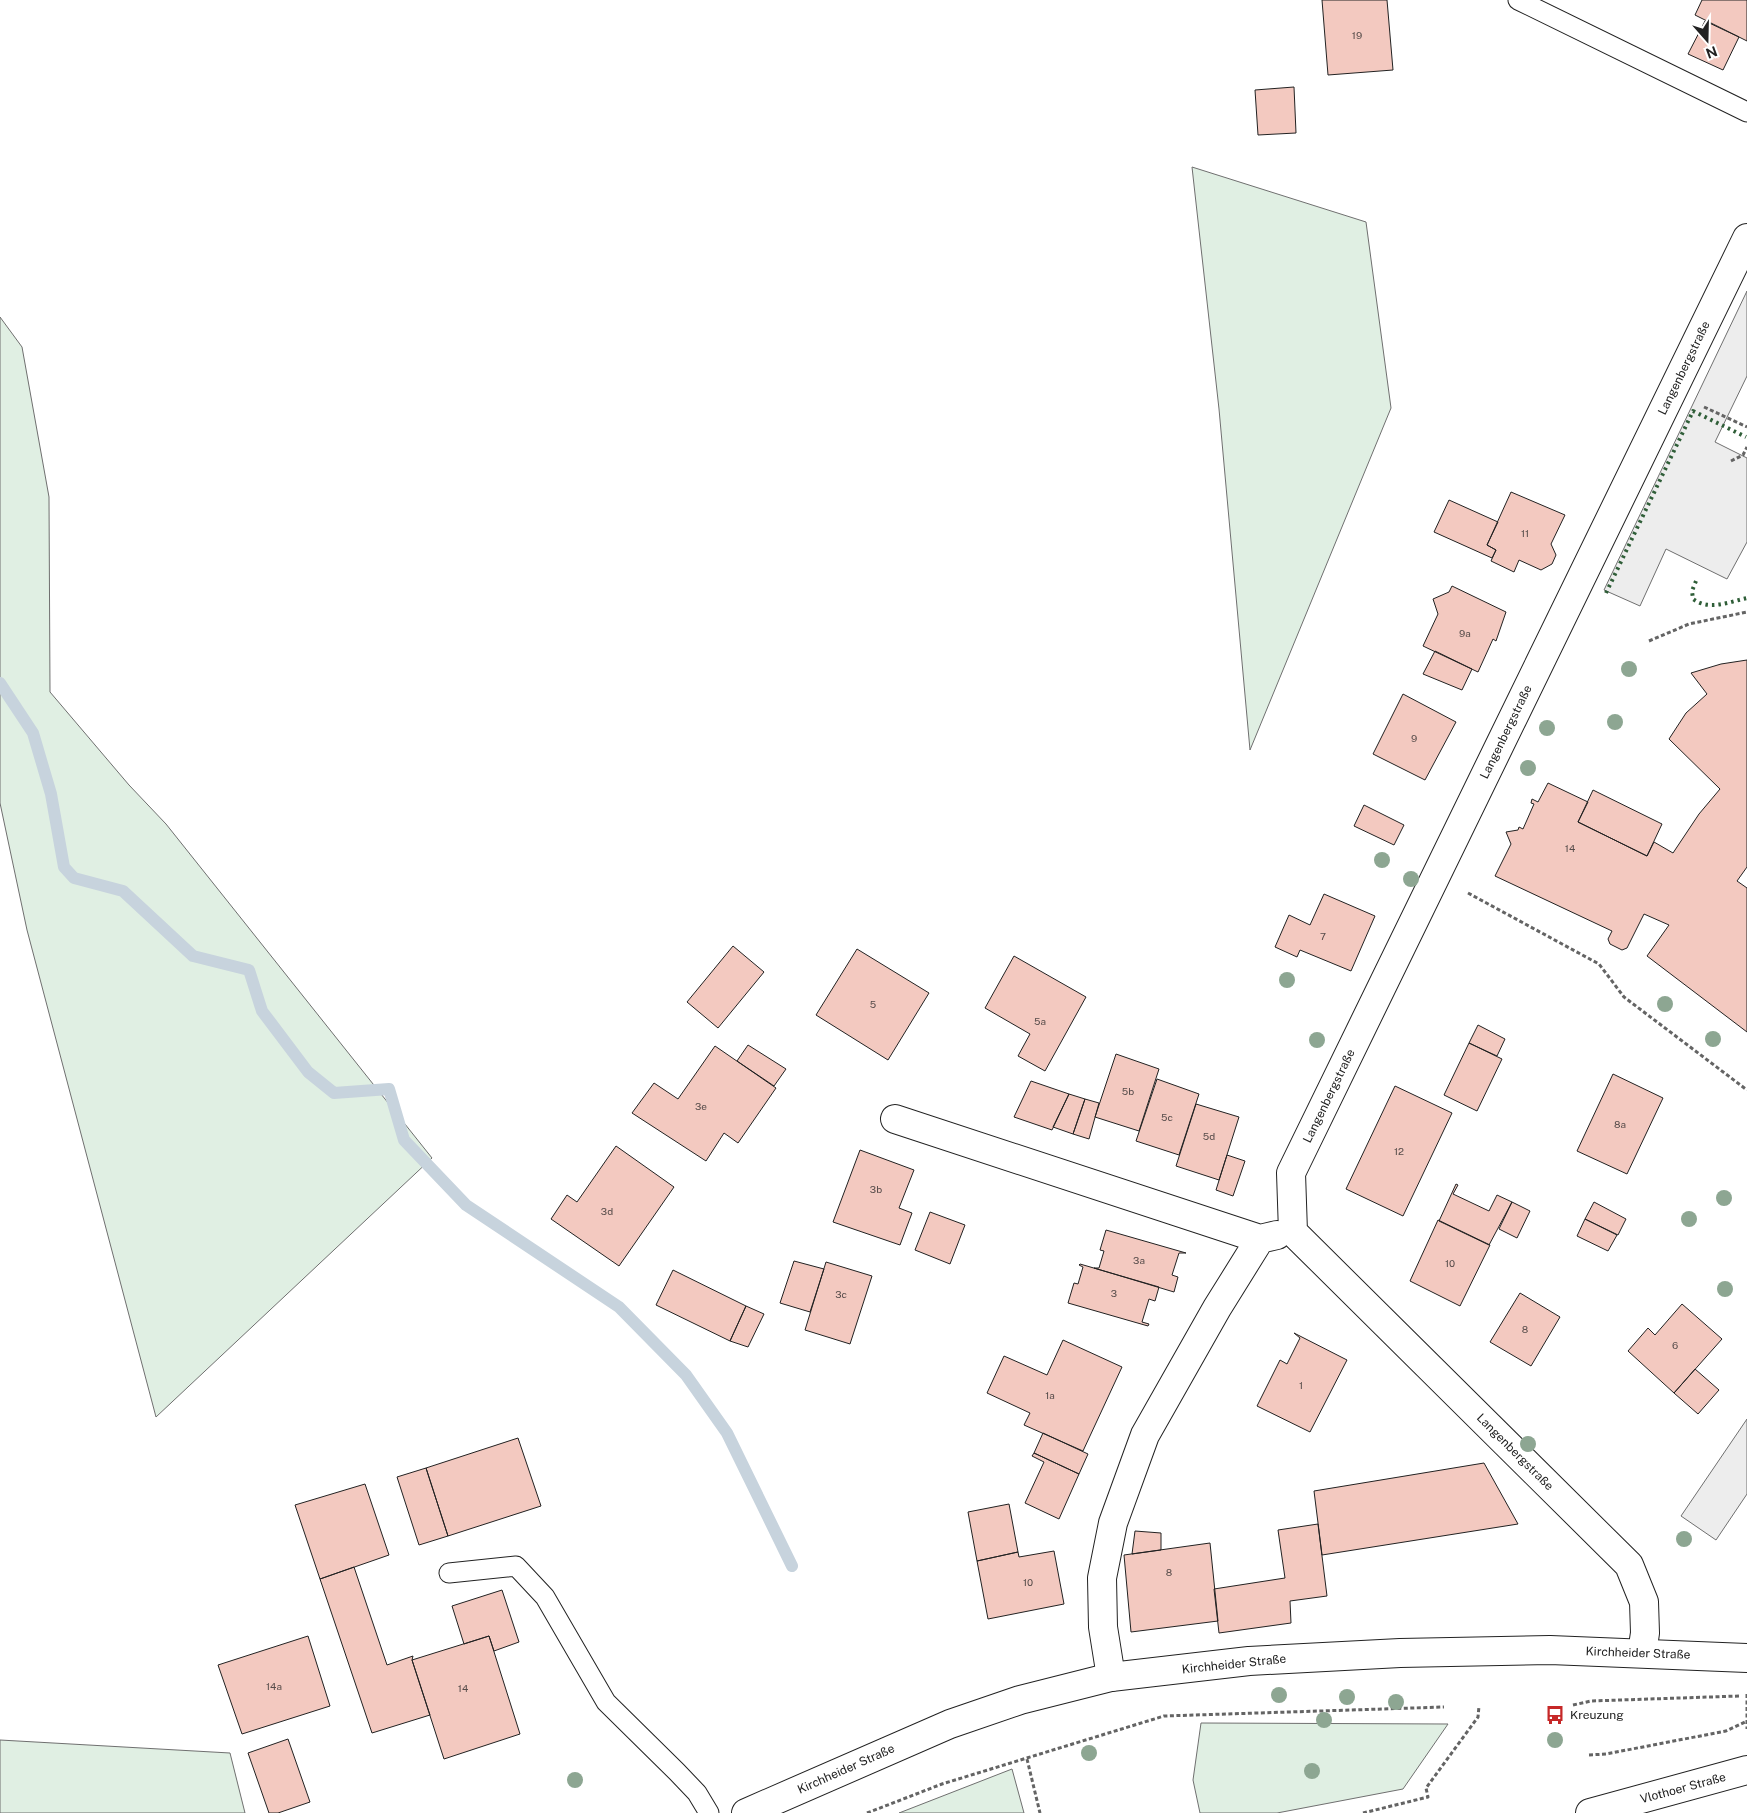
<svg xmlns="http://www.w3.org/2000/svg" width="1747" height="1813" font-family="'Public Sans',sans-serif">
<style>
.green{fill:#e0efe3;stroke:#6f6f6f}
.parking{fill:#ededed;stroke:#6f6f6f}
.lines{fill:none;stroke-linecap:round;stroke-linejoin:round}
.stream{stroke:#c7d3dd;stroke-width:12}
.building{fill:#f3c9c0;stroke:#222}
.service-casing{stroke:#222;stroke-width:21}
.minor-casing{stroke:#222;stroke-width:30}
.secondary-casing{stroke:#222;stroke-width:30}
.path{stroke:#646464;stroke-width:3;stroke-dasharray:4 2.5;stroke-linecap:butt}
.service{stroke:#fff;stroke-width:19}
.minor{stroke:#fff;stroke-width:28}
.secondary{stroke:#fff;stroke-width:28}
.hedge{stroke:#2f5e38;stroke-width:4;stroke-dasharray:2.5 4;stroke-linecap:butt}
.tree{fill:#8da692}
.labels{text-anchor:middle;stroke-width:4;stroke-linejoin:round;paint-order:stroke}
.number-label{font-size:10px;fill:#564c4a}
.street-label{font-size:12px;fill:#222;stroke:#fff}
.poi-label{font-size:12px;fill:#222;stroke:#fff;text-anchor:start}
</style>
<rect width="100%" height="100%" fill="#fff"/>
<path class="green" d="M1192,167L1366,222L1391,408L1250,750L1219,409Z
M0,317L22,347L49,497L50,692L129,785L166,824L432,1158L156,1417L27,930L0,803Z
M1201,1723L1448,1724L1403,1789L1277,1813H1200L1193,1780Z
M0,1740L230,1753L245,1813H0Z
M1012,1769L1024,1813H899Z"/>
<path class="parking" d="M1747,291V376L1715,442L1747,458V542L1727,579L1666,549L1640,606L1604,590Z
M1747,1419V1494L1716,1540L1681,1516Z"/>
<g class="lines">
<path class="stream" d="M0,683L33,733L51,794L64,867L74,878L123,891L193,956L249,970L262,1011L308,1072L334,1093L389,1089L404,1140L466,1205L619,1307L686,1375L727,1433L792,1566"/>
</g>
<path class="building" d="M1322,0H1387L1393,70L1328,75Z
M1702,0H1747V41L1695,15Z
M1705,21L1739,37L1723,70L1688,54Z
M1294,87L1296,133L1258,135L1255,90Z
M1511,492L1565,515L1551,544L1556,555L1552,564L1541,570L1519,560L1514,572L1491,561L1496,550L1487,545Z
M1449,500L1498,522L1487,545L1496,550L1492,558L1434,532Z
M1452,586L1506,612L1496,641L1493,639L1478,672L1423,646L1438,614L1433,599L1449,592Z
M1435,651L1472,669L1462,690L1423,674Z
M1747,660V867L1737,881L1747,888V1032L1647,956L1669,925L1644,914L1627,948L1622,950L1610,944L1608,939L1612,931L1495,876L1511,844L1506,832L1518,830L1519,827L1523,829L1534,804L1531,803L1532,799L1538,802L1548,783L1588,802L1578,822L1647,856L1654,842L1673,853L1699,814L1720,789L1669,739L1686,713L1707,694L1691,673L1721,664Z
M1403,694L1456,722L1425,780L1373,754Z
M1593,790L1662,824L1647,856L1578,822Z
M1364,805L1404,825L1394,845L1354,826Z
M1324,894L1375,916L1351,971L1300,950L1297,957L1275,947L1289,915L1310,925Z
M733,946L764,972L718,1028L687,1002Z
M857,949L929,993L888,1060L816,1015Z
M1014,956L1086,997L1045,1071L1018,1056L1030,1034L985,1008Z
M1478,1025L1505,1039L1497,1056L1469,1043Z
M1469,1043L1502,1059L1477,1111L1444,1095Z
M748,1045L786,1069L774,1086L737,1061Z
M715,1046L776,1088L738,1143L724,1133L706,1161L632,1113L654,1083L678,1099Z
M1116,1054L1159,1069L1139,1131L1095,1117Z
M1613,1074L1663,1098L1627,1174L1577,1151Z
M1157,1079L1199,1094L1179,1155L1136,1141Z
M1031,1081L1069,1094L1052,1130L1014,1117Z
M1395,1086L1452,1113L1403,1216L1346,1189Z
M1069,1094L1085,1099L1073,1134L1053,1127Z
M1085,1099L1099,1103L1089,1139L1073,1134Z
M1196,1104L1239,1117L1219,1180L1176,1166Z
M616,1146L674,1187L619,1266L551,1219L567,1195L577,1202Z
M860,1150L914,1170L899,1208L912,1213L900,1245L833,1222Z
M1227,1155L1245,1161L1233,1196L1216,1190Z
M1456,1184L1458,1185L1453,1194L1489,1211L1497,1195L1512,1202L1489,1245L1439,1221Z
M1512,1202L1530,1211L1517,1238L1499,1229Z
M1594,1202L1626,1219L1618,1235L1585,1219Z
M930,1212L965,1225L950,1264L915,1250Z
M1585,1219L1617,1235L1608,1251L1577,1236Z
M1438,1220L1490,1245L1460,1306L1410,1281Z
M1106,1230L1186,1253H1179L1172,1275L1178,1277L1174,1292L1094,1268H1099L1104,1251L1100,1250Z
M794,1261L824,1269L810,1312L780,1303Z
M826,1262L872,1276L850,1344L805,1330Z
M1080,1264L1159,1287L1155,1301L1149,1299L1142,1322L1149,1324L1148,1326L1068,1303L1074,1283L1078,1284L1083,1267L1079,1265Z
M673,1270L746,1306L730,1341L656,1305Z
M1520,1293L1560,1317L1531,1366L1490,1342Z
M1682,1304L1722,1339L1674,1393L1628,1351L1648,1328L1655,1335Z
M746,1306L764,1314L748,1347L730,1341Z
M1294,1333L1347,1360L1310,1432L1257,1406L1280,1360L1287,1364L1300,1338Z
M1063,1340L1122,1367L1083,1451L1024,1425L1030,1413L987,1393L1004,1356L1047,1375Z
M1695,1369L1719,1390L1698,1414L1674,1393Z
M1043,1433L1088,1454L1079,1474L1034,1453Z
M518,1438L541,1506L448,1536L426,1468Z
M1034,1453L1079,1474L1059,1519L1025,1503L1044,1462L1032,1456Z
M1484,1463L1518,1524L1322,1555L1314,1491Z
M426,1468L448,1536L419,1545L397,1477Z
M365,1484L389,1555L320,1579L295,1505Z
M1009,1504L1018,1552L977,1561L968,1512Z
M1318,1524L1327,1596L1290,1601L1291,1623L1219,1633L1214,1589L1285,1578L1278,1530Z
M1135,1531L1161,1533V1550L1132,1554Z
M1210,1543L1218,1621L1131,1632L1124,1555Z
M1054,1551L1064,1604L988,1619L977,1561L1018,1552L1019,1557Z
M354,1567L387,1665L413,1656L412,1660L430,1715L372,1733L320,1579Z
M502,1590L519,1642L494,1651L489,1636L464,1644L452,1606Z
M308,1636L330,1706L242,1734L218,1665Z
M489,1636L520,1734L444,1759L412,1660Z
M288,1739L310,1802L278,1813H269L248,1753Z"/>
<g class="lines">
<g class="service-casing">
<path id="service" d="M1518,0L1747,112
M449,1573L516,1566L545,1597L606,1702L677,1772L697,1793L709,1813"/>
</g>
<g class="minor-casing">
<path id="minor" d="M895,1119L1260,1239L1277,1235
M1642,1653L1645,1633L1644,1602L1629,1565L1293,1232L1291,1173L1747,238
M1111,1677L1103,1627L1102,1578L1113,1523L1145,1435L1217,1308L1260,1239"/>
</g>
<g class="secondary-casing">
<path id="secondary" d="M746,1813L950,1724L1020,1700L1111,1677L1249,1661L1400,1653L1550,1650L1747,1658
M1590,1813L1747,1770"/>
</g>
<path class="path" d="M1704,407L1747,427
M1731,461L1743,455L1747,447
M1649,641L1689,624L1747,612
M1468,893L1599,964L1624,997L1747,1090
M1747,1694V1729
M1573,1705L1591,1701L1739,1696
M1589,1755L1606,1754L1726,1731L1745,1722
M1027,1759L1040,1813
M867,1813L942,1784L1164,1716L1444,1707
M1363,1813L1428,1797L1426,1788L1478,1717L1479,1706"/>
<use href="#service" class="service"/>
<use href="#minor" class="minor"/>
<use href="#secondary" class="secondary"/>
<path class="hedge" d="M1696,581L1692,591L1693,599C1709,611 1729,602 1747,598
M1606,593L1693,411L1746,437"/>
</g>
<g class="tree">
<circle cx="1629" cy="669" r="8"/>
<circle cx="1615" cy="722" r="8"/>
<circle cx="1547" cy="728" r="8"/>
<circle cx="1528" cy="768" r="8"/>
<circle cx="1382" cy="860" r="8"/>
<circle cx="1411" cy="879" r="8"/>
<circle cx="1287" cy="980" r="8"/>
<circle cx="1665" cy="1004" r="8"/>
<circle cx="1713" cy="1039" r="8"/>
<circle cx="1317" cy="1040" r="8"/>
<circle cx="1724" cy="1198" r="8"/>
<circle cx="1689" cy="1219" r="8"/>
<circle cx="1725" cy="1289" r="8"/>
<circle cx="1528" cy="1444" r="8"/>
<circle cx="1684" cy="1539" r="8"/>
<circle cx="1279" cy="1695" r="8"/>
<circle cx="1347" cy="1697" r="8"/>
<circle cx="1396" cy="1702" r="8"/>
<circle cx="1324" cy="1720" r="8"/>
<circle cx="1555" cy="1740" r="8"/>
<circle cx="1089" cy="1753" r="8"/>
<circle cx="1312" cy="1771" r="8"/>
<circle cx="575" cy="1780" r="8"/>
</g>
<defs>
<g id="bus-bare" transform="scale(1.5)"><path d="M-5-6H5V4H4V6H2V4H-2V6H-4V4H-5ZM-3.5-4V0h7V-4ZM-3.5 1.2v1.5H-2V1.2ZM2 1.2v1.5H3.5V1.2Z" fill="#c62828" stroke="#fff" stroke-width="2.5" paint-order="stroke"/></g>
</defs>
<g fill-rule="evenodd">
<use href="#bus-bare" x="1555" y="1715"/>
</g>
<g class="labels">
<g class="number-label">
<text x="1357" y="39">19</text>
<text x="1525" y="537">11</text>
<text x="1465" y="637">9a</text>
<text x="1414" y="742">9</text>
<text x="1570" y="852">14</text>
<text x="1323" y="940">7</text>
<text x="873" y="1008">5</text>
<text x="1040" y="1025">5a</text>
<text x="1128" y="1095">5b</text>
<text x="701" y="1110">3e</text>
<text x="1167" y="1121">5c</text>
<text x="1620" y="1128">8a</text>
<text x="1209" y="1140">5d</text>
<text x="1399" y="1155">12</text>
<text x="876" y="1193">3b</text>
<text x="607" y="1215">3d</text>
<text x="1139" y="1264">3a</text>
<text x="1450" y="1267">10</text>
<text x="1114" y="1297">3</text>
<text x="841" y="1298">3c</text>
<text x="1525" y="1333">8</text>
<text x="1675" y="1349">6</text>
<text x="1301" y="1389">1</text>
<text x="1050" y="1399">1a</text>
<text x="1169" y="1576">8</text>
<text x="1028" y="1586">10</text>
<text x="274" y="1690">14a</text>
<text x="463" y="1692">14</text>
</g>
<g class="street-label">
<text transform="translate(1684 368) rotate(-64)" y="4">Langenbergstraße</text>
<text transform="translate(1506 732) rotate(-64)" y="4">Langenbergstraße</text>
<text transform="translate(1329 1096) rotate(-64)" y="4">Langenbergstraße</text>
<text transform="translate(1515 1452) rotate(45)" y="4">Langenbergstraße</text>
<text transform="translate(1638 1653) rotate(2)" y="4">Kirchheider Straße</text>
<text transform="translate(1234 1664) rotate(-6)" y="4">Kirchheider Straße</text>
<text transform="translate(846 1769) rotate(-24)" y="4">Kirchheider Straße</text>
<text transform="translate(1683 1788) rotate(-15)" y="4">Vlothoer Straße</text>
</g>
<g class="poi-label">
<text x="1570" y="1719">Kreuzung</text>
</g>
</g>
<g transform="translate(1707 40) rotate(160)" stroke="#ffffff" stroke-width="4" paint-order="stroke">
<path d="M0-4L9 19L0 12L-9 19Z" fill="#222222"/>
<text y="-8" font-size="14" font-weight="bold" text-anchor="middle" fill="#222222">N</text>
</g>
</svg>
